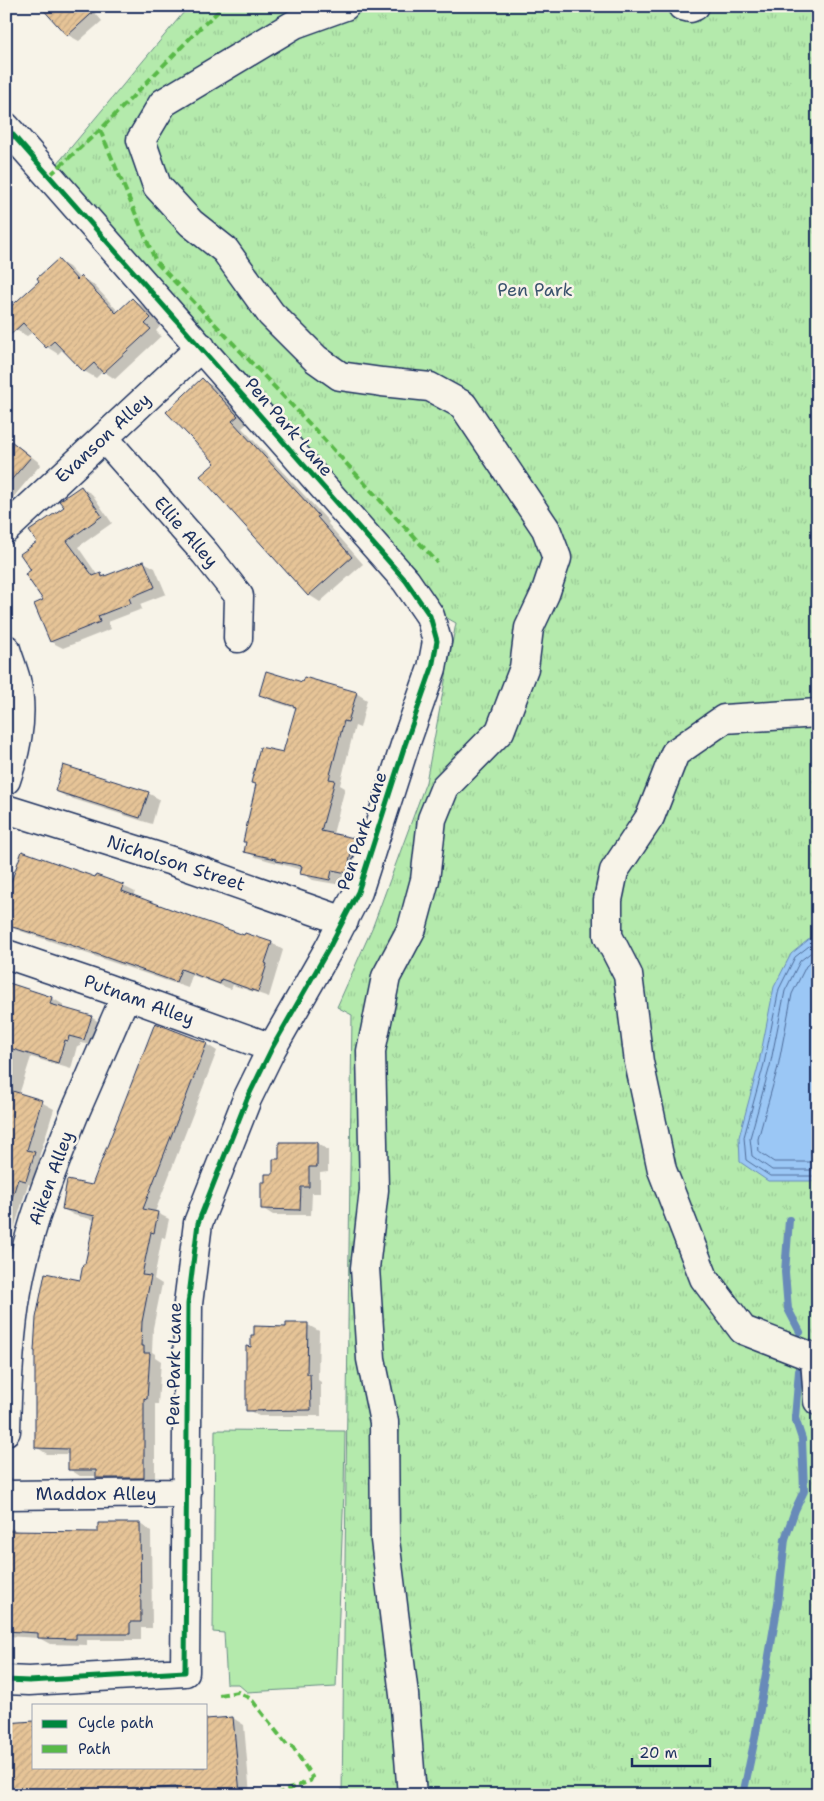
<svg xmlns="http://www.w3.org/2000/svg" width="824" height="1801" font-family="'Shantell Sans',sans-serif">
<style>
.green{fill:#b4eaac;stroke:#688c85}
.park{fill:url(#park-tufts);stroke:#688c85}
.water{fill:#9bc7f5;stroke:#688ab9}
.shadow{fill:#0003}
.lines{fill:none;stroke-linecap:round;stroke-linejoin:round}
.shore{stroke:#4e6c9a;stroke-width:1}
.stream{stroke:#688ab9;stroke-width:8}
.building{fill:url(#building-hatch);stroke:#1b2f5e}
.minor-casing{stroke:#1b2f5e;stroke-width:31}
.minor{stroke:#f7f3e8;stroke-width:28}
.quiet{stroke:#58b947;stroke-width:4;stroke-dasharray:8 4;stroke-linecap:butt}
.cycleway-casing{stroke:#f7f3e8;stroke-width:8}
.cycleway{stroke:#00873e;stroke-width:5}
.labels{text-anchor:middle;stroke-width:5;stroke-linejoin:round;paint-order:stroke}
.park-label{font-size:18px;fill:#3a546e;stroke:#f7f3e8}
.street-label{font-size:18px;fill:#1b2f5e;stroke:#f7f3e8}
</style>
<defs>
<pattern id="park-tufts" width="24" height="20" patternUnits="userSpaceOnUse" patternTransform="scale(1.25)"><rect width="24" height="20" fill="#b4eaac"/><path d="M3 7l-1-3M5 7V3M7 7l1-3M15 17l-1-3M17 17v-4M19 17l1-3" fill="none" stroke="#9ac996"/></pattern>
<pattern id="building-hatch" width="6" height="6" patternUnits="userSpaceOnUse" patternTransform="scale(1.25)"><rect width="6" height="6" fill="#e6c497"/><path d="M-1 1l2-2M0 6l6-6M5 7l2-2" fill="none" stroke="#c5a985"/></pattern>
</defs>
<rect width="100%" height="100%" fill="#f7f3e8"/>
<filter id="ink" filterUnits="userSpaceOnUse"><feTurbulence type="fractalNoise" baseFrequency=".02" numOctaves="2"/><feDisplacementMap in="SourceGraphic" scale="10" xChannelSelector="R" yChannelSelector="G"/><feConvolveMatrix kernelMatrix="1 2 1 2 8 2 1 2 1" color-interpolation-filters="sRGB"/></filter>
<g filter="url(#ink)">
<path class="green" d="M215,1430L345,1431L344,1490L336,1687L247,1692L238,1684H227L224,1633L213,1632Z"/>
<path class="park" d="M189,6H818V1795H342L352,1015L337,1007L373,926L426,782L456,623L447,618L52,170Z"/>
<path class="water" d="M818,932V1181H768L740,1162L739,1137L759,1063L774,987L791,954Z"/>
<path class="shadow" d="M89,6L102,21L79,41L68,35Z
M58,261L69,267L80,279L82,278L93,284L119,312L132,299L143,306L161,325L156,331L161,336L115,379L103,371L96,378L84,371L63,349L58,354L47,347L33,332L27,336L16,330L6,319Z
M202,380L213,386L248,423L242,428L329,522L328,524L363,564L320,602L309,595L202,476L216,463Z
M11,442L22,449L41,464L6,506V448Z
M81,488L92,494L112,523L78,547L98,576L101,574L106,577L144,562L155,568L166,594L140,604L142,609L108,622L111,629L63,648L51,642L36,605L45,601L33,570L38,543Z
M303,684L356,693L367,700L360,728L355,726L340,785L345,788L333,834L353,839L365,846L358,878L343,875L341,885L313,880L302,873V870L256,857L245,851L284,754L297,709L272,701L260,694Z
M56,791L148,793L159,799L152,824L67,797Z
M96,879L123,886L135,892L133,896L245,937L246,934L272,943L283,950L269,997L233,985L231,989L192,975L188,988L6,926V900Z
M6,983L52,998L64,1005L63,1009L91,1017L104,1025L97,1046L81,1043L80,1047L77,1046L71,1069L31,1057L19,1095L41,1102L54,1109L39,1157L46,1161L39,1187L28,1184L6,1255Z
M206,1044L217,1051L155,1212L169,1219L165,1238L162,1237L154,1279L162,1284L153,1328L152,1352L155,1354V1357L161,1361L158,1404H155V1484H108L97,1478V1476H80L69,1469V1454H47L36,1447L81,1281L86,1266L95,1220L74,1215L63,1209L93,1186Z
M317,1143L328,1150V1172L320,1173V1193H312L311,1215H273L262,1208L266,1184L275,1175L281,1160Z
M287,1324L308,1325L319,1331L318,1380L321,1382V1416H259L248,1410L252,1348L255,1336L287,1328Z
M140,1524L151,1531L152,1628H141V1640H87V1645L50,1644L39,1638L6,1636V1528L13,1529L19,1532L99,1534Z
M233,1718L244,1725L250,1795H178V1793L6,1795L34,1767H206Z"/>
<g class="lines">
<path class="shore" d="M818,939L795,957L779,989L764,1064L744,1137L746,1160L770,1176H818
M818,947L800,961L785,991L770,1066L750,1138L752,1156L772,1170H818
M818,956L806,966L792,994L778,1067L758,1139L759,1152L774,1162H818"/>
<path class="stream" d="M789,1220L785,1272L788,1309L800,1332
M743,1795L755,1738L778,1603L785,1539L795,1510L804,1491L802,1439L795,1418L799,1371"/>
</g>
<path class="building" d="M40,6H100L67,36Z
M58,259L77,280L81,276L116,313L132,298L151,318L145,324L151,329L103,373L94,363L84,372L54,341L46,348L23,323L6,339V311L39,281L37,278Z
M202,378L238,416L232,421L319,516L317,517L352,557L308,596L200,476L215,463L166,412Z
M6,437L31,457L6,486Z
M81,486L102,516L67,541L93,576L101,573L102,577L144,561L155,587L129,598L131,603L98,616L100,622L50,642L34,604L43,600L25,574L31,570L20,554L37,542L29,531L64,507L59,501Z
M266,671L302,682L304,677L357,692L348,722L344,721L329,779L335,780L321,831L354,838L347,873L332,870L330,880L300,874L302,866L276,861V859L244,852L246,842H243L256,784L251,783L260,747L283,752L296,707L259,695Z
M63,765L149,792L140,818L55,791Z
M22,851L95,877L96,875L124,885L122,891L176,911L244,935L245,933L272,942L265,963L267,964L258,992L221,979L220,984L181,969L176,982L65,943L6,925V896Z
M6,982L52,997L50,1004L92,1016L84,1040L69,1036L68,1041L65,1040L58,1063L6,1047Z
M155,1023L207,1043L143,1209L158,1212L154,1233L151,1232L142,1275L151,1276L142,1322L141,1346H144V1353H150L147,1399L144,1398V1478H96V1470H68V1449L35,1448V1351H34L36,1318L45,1273L80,1280L83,1264H85L95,1216L62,1209L67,1180L92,1185Z
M6,1089L42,1100L27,1150L35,1152L26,1181L18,1179L11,1201L6,1200Z
M279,1142H317V1167H309V1187H301L300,1210L261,1209V1182H265V1174H273V1159H279Z
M286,1323H308L307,1374H310L311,1410L246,1411V1346L251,1347V1335H254V1326L286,1327Z
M98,1523H140L141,1622H130V1634H76V1639L38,1638V1633L6,1631V1531L98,1532Z
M233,1717L240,1794L177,1795L176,1787L118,1791V1795H6V1723L34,1721V1767H206V1719Z"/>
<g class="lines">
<g class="minor-casing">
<path id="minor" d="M345,6L295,24L163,103L141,140L157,186L191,223L225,250L271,314L316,359L340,376L382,382L430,387L463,405L546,529L557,558L545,594L529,628L524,668L500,731L445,787L432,819L425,880L412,928L386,977L371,1051L374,1190L365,1268L371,1359L384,1422L385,1540L404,1695L412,1795
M682,6L690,8L695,6
M6,127L406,581L430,616L437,641L432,668L405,745L358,892L328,950L272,1048L247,1099L198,1223L188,1304L185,1672L29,1681L6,1680
M104,438L205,553L239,596L238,638
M6,529L201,347
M6,649C9,659 13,669 16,680C24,713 17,749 6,780
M818,713L724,719L675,753L650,817L614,871L608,900V936L628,975L639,1062L662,1170L704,1278L743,1330L815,1358L818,1401
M6,809L175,862L344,921
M6,954L106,988L272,1048
M6,1431C7,1384 9,1337 17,1291C28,1228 52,1169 76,1110C93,1072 109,1033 126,995
M6,1495L187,1493"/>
</g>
<use href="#minor" class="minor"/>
<path class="quiet" d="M100,130L156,262L321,436L437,562
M50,175L100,130L199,29L224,6
M219,1695L238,1692L251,1699L287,1745L293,1747L312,1777L310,1781L274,1795"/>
<g class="cycleway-casing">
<path id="cycleway" d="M6,127L406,581L430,616L437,641L432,668L405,745L358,892L328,950L272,1048L247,1099L198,1223L188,1304L185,1672L29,1681L6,1680"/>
</g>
<use href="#cycleway" class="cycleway"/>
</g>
</g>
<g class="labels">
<g class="park-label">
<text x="535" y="296">Pen Park</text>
</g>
<g class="street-label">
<text transform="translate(289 427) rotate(49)" y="6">Pen Park Lane</text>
<text transform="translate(103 438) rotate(-43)" y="6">Evanson Alley</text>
<text transform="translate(186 532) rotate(49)" y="6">Ellie Alley</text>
<text transform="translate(362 831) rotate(-72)" y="6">Pen Park Lane</text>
<text transform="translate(176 863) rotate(18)" y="6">Nicholson Street</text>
<text transform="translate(139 1000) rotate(20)" y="6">Putnam Alley</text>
<text transform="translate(51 1178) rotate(-70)" y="6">Aiken Alley</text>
<text transform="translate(174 1364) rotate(-89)" y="6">Pen Park Lane</text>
<text x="96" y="1500">Maddox Alley</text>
</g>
</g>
<rect width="824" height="1801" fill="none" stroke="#f7f3e8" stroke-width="25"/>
<rect x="12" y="12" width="799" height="1776" fill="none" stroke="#1b2f5e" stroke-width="2" filter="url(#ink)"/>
<rect x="32" y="1704" width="175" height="65" fill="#f7f3e8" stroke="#9fa5b1"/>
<rect x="42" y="1720" width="25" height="8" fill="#00873e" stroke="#9fa5b1"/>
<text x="78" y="1728" font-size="15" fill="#1b2f5e">Cycle path</text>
<rect x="42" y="1745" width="25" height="8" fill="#58b947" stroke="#9fa5b1"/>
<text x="78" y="1754" font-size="15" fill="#1b2f5e">Path</text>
<path d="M632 1758v8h78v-8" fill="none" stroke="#1b2f5e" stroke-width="2.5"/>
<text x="639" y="1758" font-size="15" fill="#1b2f5e" stroke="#f7f3e8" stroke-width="4" paint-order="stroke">20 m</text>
</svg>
